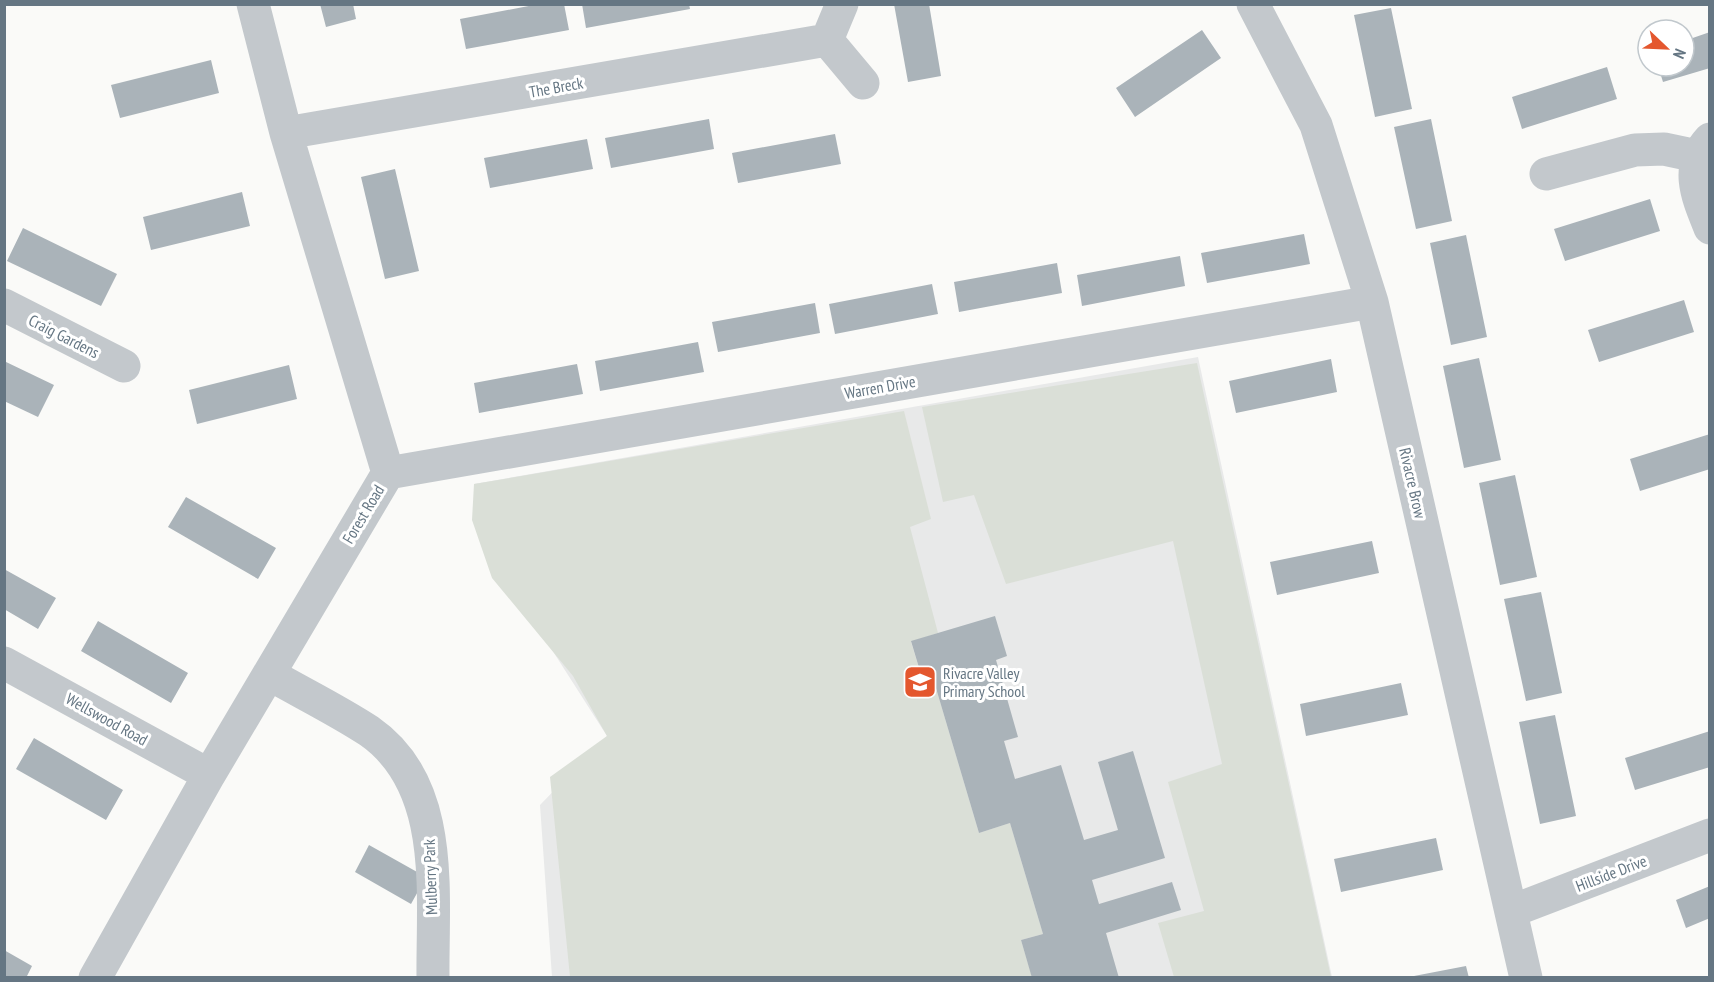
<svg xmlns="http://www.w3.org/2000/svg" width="1714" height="982" font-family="'PT Sans Narrow',sans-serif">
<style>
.built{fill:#e8e9e9}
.green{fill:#dadfd7}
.building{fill:#aab3b9}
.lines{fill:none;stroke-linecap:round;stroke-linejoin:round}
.minor{stroke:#c3c8cc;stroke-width:33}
.labels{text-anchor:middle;stroke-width:6;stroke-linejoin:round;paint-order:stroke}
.street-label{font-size:16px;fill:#657683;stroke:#fff}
.poi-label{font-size:16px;fill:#657683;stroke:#fff;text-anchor:start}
</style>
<rect width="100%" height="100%" fill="#fafaf8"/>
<path class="built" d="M1198,357L1332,977H552L540,805L607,736L538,628L474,484Z"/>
<path class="green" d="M1197,363L1331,977H1174L1158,923L1204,911L1168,782L1222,764L1173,541L1006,584L974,495L943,502L922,407Z
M904,411L931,519L910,527L938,633L911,642L923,681L933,678L979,833L1010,823L1043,934L1021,940L1032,977H570L550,777L607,736L573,676L492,578L472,520L474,484Z"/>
<path class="building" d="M320,4H353L356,19L326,27Z
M539,4H564L569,30L466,49L460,19Z
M582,4H689L690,9L586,28Z
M894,4H929L941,76L908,82Z
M1391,8L1412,109L1375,117L1354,15Z
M1202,30L1221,58L1135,117L1116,88Z
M1710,32V68L1663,82L1658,66H1684V41Z
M211,60L219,93L120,118L111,85Z
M1607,67L1617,99L1522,129L1512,97Z
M709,119L714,149L611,168L605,138Z
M1431,119L1452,221L1416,229L1394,127Z
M835,134L841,164L738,183L732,153Z
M587,139L593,169L490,188L484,158Z
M395,169L419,271L385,279L361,177Z
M242,192L250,226L151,250L143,217Z
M1650,199L1660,231L1565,261L1554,229Z
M23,228L117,274L101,306L7,261Z
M1304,234L1310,264L1207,283L1201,253Z
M1466,235L1487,337L1451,345L1430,243Z
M1180,256L1185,286L1082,306L1077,275Z
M1057,263L1062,293L959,312L954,282Z
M932,284L938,314L835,334L829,304Z
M1684,300L1694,332L1599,362L1588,330Z
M815,303L820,333L718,352L712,322Z
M698,342L704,372L600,391L595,361Z
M1479,358L1501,460L1464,468L1443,366Z
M1331,359L1337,392L1236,413L1229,381Z
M4,361L54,385L38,417L4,401Z
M577,364L583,394L479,413L474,383Z
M289,365L297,399L197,424L189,390Z
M1710,434V469L1640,491L1630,459Z
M1515,475L1537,577L1500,585L1479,483Z
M186,497L276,548L258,579L168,527Z
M1372,541L1379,573L1277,595L1270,562Z
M4,569L56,598L38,629L4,609Z
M1541,592L1562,693L1526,701L1504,599Z
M995,616L1007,656L996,660L1018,737L1004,741L1015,779L1061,765L1084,840L1118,830L1098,762L1133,751L1165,858L1092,880L1099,904L1172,882L1181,910L1106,933L1119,978H1032L1021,940L1043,934L1010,823L979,833L933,678L923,681L911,641Z
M98,621L188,673L171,703L81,651Z
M1401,683L1408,715L1306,736L1300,704Z
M1555,715L1576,816L1540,824L1519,722Z
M1710,731V767L1635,790L1625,758Z
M34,738L123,790L106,820L16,769Z
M1436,838L1443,870L1341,892L1334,859Z
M369,845L426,877L411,904L355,872Z
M1710,886V918L1686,928L1676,900Z
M4,950L32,966L26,978H4Z
M1466,966L1469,978H1414V976Z"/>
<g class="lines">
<path class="minor" d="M1253,4L1316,125L1372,302L1526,978
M827,40L842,4
M286,133L827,40L863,83
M1710,139C1684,167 1697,196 1710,228
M1546,174L1635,150L1664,149L1697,156
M4,305L124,366
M388,473L1372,302
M4,663L209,775
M269,674C302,693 337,710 369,731C447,785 432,894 433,978
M1512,911L1710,835
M95,978L209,775L388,473L286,133L253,4"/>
</g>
<defs>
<g id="school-square" transform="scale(1.725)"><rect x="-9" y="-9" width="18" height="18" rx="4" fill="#e4572e" stroke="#fff"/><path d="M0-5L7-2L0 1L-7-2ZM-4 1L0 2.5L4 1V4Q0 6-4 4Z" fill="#fff"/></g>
</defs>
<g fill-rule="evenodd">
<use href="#school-square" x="920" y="682"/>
</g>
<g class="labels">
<g class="street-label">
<text transform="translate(556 87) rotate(-10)" y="6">The Breck</text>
<text transform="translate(64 336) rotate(27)" y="6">Craig Gardens</text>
<text transform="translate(880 387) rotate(-10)" y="6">Warren Drive</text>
<text transform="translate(1413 483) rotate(77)" y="6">Rivacre Brow</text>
<text transform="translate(363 514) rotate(-59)" y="6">Forest Road</text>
<text transform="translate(107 719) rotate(29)" y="6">Wellswood Road</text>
<text transform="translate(1611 873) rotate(-21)" y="6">Hillside Drive</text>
<text transform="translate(430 877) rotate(-92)" y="6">Mulberry Park</text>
</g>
<g class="poi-label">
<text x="943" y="679">Rivacre Valley<tspan x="943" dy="18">Primary School</tspan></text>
</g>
</g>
<rect width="1714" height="982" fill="none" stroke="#657683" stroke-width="12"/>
<g transform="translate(1666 48) rotate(113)"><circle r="28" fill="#ffffff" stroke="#c1c8cd" stroke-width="1.5"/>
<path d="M0-4.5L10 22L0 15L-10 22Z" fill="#e4572e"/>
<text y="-9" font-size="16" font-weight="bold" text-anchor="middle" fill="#657683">N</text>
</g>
</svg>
